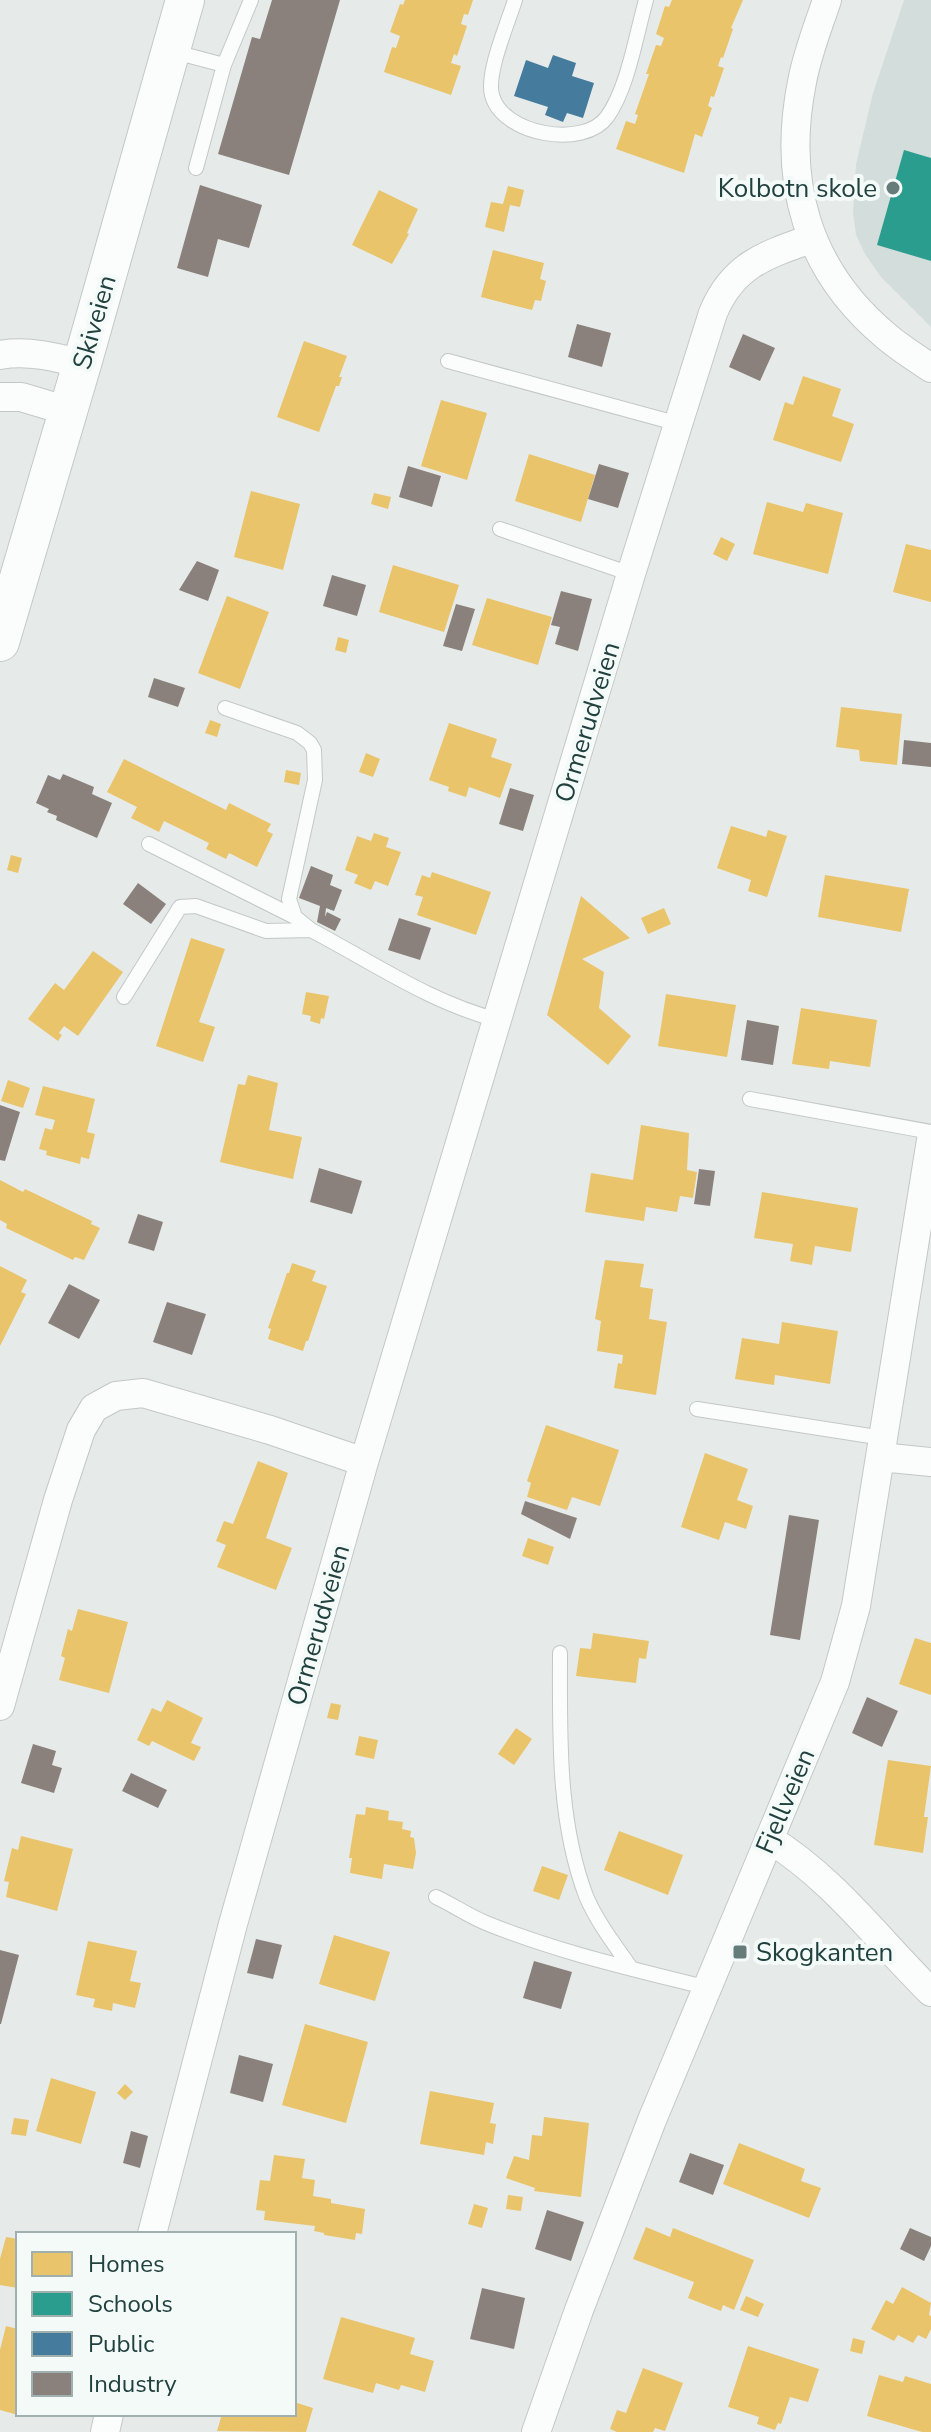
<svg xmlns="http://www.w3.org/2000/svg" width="931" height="2432" font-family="'Nunito Sans',sans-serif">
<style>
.built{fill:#d3dddb}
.homes{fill:#e9c46a}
.schools{fill:#2a9d8f}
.public{fill:#457b9d}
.industry{fill:#8a817c}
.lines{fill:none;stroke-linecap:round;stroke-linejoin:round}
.service-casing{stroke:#c3c8c7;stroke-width:16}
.minor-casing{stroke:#c3c8c7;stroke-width:30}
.secondary-casing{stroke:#c1c9c8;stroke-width:40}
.service{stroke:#fbfcfc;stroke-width:14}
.minor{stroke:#fbfcfc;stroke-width:28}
.secondary{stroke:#fbfcfc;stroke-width:38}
.poi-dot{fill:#667c7b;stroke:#f4faf8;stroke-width:3}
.labels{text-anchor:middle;stroke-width:8;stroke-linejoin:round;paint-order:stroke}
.poi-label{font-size:26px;fill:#21413f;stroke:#f4faf8;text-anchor:end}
.street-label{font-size:26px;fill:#21413f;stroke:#f4faf8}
</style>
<rect width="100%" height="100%" fill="#e6ebea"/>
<path class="built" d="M904,0H931V327L881,277L865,254L856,235L853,212L856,164L873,93Z"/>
<path class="homes" d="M405,0H473L468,15L464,14L461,24L467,26L457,56L454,54L451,63L461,66L451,95L384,72L392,47L396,48L400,36L390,32L400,4L403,5Z
M672,0H743L731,28L733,29L723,58L721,57L718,66L724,68L714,97L711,96L708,106L712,108L702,137L695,134L684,173L616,149L626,121L635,124L638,115L635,114L649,74H646L656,45L661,46L664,38L656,34L665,6L669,7Z
M508,186L524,190L520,207L510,205L504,232L485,227L491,202L503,204Z
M379,190L418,209L407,233L409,234L392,264L352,245Z
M493,250L544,263L540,279L546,281L541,301L535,300L532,310L481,297Z
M304,341L347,356L339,377H342L339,386H336L319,432L277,417Z
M803,376L841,389L832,416L854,424L841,462L773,440L785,402L793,405Z
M441,400L487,413L467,480L421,466Z
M529,454L595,475L581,522L515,501Z
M251,491L300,504L283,570L234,557Z
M374,493L391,497L388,509L371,504Z
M767,502L803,512L806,503L843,513L828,574L753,554Z
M721,537L735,544L727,561L713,554Z
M906,544L931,550V602L893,592Z
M393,565L459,585L444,632L379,612Z
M227,596L269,612L240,689L198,673Z
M487,598L552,617L538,665L472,645Z
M338,637L349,640L346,653L335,650Z
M841,707L902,714L897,765L860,761L859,750L836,747Z
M210,720L221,724L217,737L205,733Z
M449,723L497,739L491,757L512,764L500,798L469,787L466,797L448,791L449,787L429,780Z
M366,753L380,759L373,777L359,772Z
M124,759L226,810L229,803L271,824L267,831L273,834L257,867L229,853L226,859L206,849L209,843L164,821L159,832L131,818L137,807L107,792Z
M286,770L301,773L299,785L284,782Z
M731,826L766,837L768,830L787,836L767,897L748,891L751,880L717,868Z
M374,833L389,838L386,847L401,852L388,886L375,881L371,890L354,883L358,875L345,870L357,836L371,841Z
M11,855L22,858L18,873L7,870Z
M432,872L491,892L476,935L417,915L423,897L415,895L422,875L430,878Z
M825,875L909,889L901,932L818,917Z
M581,896L630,938L582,959L604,972L599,1008L631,1036L608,1065L547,1015Z
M664,908L671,924L648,934L641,918Z
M191,938L225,949L199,1022L215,1027L203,1062L156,1046Z
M93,951L123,972L78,1036L64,1026L59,1033L62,1035L58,1041L28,1019L55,983L64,990Z
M306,992L329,996L324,1019L321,1018L320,1024L310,1021L311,1016L302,1014Z
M666,994L736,1005L727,1057L658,1046Z
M801,1008L877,1020L870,1067L830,1061L829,1069L792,1064Z
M248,1075L278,1083L269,1130L302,1137L293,1179L220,1162L238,1084L245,1085Z
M8,1080L30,1088L23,1108L1,1101Z
M43,1086L95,1099L87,1132L95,1134L89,1159L81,1157L80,1164L46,1155L47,1151L39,1149L45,1128L52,1130L55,1120L35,1115Z
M641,1125L689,1133L687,1170L697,1172L693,1198L680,1196L677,1212L646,1207L644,1221L585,1212L591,1173L633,1180Z
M0,1180L23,1192L25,1189L92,1221L91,1224L100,1228L84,1260L75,1257L73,1260L6,1228L7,1224L0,1220Z
M762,1192L858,1208L851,1252L815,1246L812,1265L790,1261L793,1244L754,1238Z
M605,1260L644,1264L640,1287L653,1289L649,1319L667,1322L656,1395L614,1388L618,1363L622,1364L623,1355L597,1351L601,1321L595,1319Z
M292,1263L316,1271L312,1281L327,1286L308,1341H306L303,1351L268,1339L271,1329L268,1328L287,1273H289Z
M0,1266L27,1280L21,1292L26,1294L0,1346Z
M782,1322L838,1331L830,1384L775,1375L774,1385L735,1379L742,1338L779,1344Z
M546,1425L619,1450L600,1506L572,1497L567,1510L527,1497L531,1483L527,1481Z
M705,1453L748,1469L737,1500L753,1506L746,1529L725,1522L719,1540L681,1527Z
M258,1461L288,1473L266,1538L292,1548L276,1590L217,1567L226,1545L216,1541L224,1521L233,1524Z
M528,1538L554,1547L548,1565L522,1556Z
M78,1609L128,1622L109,1693L59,1680L65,1658L61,1656L68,1629L72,1631Z
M593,1633L649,1641L646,1659L639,1658L636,1683L576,1676L580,1648L591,1649Z
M915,1638L931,1643V1695L899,1684Z
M167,1700L203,1718L191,1743L201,1747L194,1761L152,1741L149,1746L137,1740L152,1708L161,1712Z
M331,1703L341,1705L338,1720L327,1718Z
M516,1728L532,1739L514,1765L498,1754Z
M359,1736L378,1740L374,1759L355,1755Z
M888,1760L931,1766L924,1817H928L923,1853L874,1845Z
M366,1807L389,1811L388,1820L403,1822L402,1829L411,1831L410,1837L414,1838L416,1853L413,1869L384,1864L382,1879L350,1873L352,1858H349L356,1814L365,1815Z
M619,1831L683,1855L668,1895L604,1870Z
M21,1836L73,1849L57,1911L6,1897L9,1882L4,1881L12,1848L18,1850Z
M542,1866L568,1875L559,1900L533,1891Z
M334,1935L390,1952L375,2001L319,1984Z
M88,1941L137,1951L130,1981L141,1983L135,2008L113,2003L112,2011L93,2007L95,1999L76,1995Z
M305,2024L368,2042L346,2123L282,2105Z
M51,2078L96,2092L81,2144L36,2131Z
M125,2084L133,2092L125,2100L117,2093Z
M430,2091L494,2103L490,2123L496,2124L493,2144L486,2142L484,2155L420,2144Z
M544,2117L589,2123L581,2197L534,2191L535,2188L506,2178L514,2156L529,2160L532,2135L542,2136Z
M14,2118L29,2120L26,2136L11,2134Z
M739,2143L805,2169L801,2181L821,2188L809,2218L723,2184Z
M274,2155L305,2159L302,2178L315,2180L313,2196L331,2199V2203L365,2209L362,2234L356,2233L355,2240L324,2235V2233L314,2231L315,2226L264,2220L265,2211L256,2210L260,2180L270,2181Z
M508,2195L523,2197L521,2211L506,2209Z
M474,2204L488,2208L482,2228L468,2224Z
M646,2227L670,2237L673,2228L754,2260L734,2310L723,2305L721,2311L688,2298L694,2282L633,2259Z
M6,2237L18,2239V2288L0,2285V2259Z
M902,2287L931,2303L929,2315L931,2316V2329L926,2339L918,2335L913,2343L898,2335L894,2341L871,2329L886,2300L893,2304Z
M746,2296L764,2304L758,2317L740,2310Z
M341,2317L415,2338L410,2354L434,2361L425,2392L401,2385L399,2390L376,2383L373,2393L323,2379Z
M6,2326L18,2329V2415L0,2410V2350Z
M853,2338L865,2341L862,2354L850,2351Z
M748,2346L819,2369L808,2402L790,2397L781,2424L778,2423L775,2430L757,2424L759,2417L728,2407Z
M643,2368L683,2383L665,2431L655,2428L653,2432H617L610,2429L617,2410L626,2413Z
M879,2375L903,2382L905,2376L931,2384V2432H922L867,2416Z
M294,2402L313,2408L306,2432L217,2431L222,2414H294Z"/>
<path class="schools" d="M904,150L931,158V261L877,245Z"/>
<path class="public" d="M553,55L576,63L572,76L594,83L583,118L567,113L563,122L545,115L548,107L514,96L526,60L548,68Z"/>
<path class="industry" d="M272,0H340L289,175L218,154L252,37L260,39Z
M200,185L262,205L249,248L218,239L208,277L177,268Z
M577,324L611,333L602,367L568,357Z
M743,334L775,348L760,381L729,367Z
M599,464L629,473L618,508L588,499Z
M408,466L441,476L432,507L399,497Z
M197,561L219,570L208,601L179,590Z
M332,575L366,585L357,616L323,606Z
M561,591L592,599L578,651L555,644L560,627L551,625Z
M456,604L475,609L462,651L443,646Z
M154,678L185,688L178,707L148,697Z
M904,740L931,743V767L902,764Z
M63,774L94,787L92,794L112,803L97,838L56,820L57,816L47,812L49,809L36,803L48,775L60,780Z
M510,788L534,795L523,831L499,824Z
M311,866L333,875L330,885L342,890L334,911L326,908L325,917L327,912L341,919L335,931L317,922L320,906L299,898Z
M138,883L166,904L151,924L123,904Z
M399,918L431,928L420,960L388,950Z
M747,1020L779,1026L773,1065L741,1060Z
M0,1105L20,1112L5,1161L0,1160Z
M319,1168L362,1181L352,1214L310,1202Z
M699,1169L715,1171L710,1206L694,1204Z
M138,1214L163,1222L154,1251L128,1243Z
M69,1284L100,1300L79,1339L48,1323Z
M167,1302L206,1314L192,1355L153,1342Z
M525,1501L577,1518L570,1539L521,1514Z
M789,1515L819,1520L800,1640L770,1635Z
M867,1697L898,1711L882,1747L852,1733Z
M33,1744L56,1751L52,1765L62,1768L54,1793L21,1783Z
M131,1773L167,1790L158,1808L122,1791Z
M256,1939L282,1945L273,1979L247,1973Z
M0,1950L19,1955L1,2024H0Z
M534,1961L572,1972L561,2009L523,1998Z
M239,2055L273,2064L263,2102L230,2093Z
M131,2131L148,2136L140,2168L123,2163Z
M690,2153L724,2165L713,2195L679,2182Z
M547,2210L584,2222L571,2261L535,2249Z
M910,2228L931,2237V2246L924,2261L900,2249Z
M482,2288L525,2298L514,2349L470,2339Z"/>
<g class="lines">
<g class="service-casing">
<path id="service" d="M515,0C508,23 486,73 492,95C502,135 584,149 607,117C628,88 636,35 646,0
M171,51L224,65
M196,168L224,65L251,0
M448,361L679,424
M500,529L631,574
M225,708L297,733L310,743L314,750L315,780L289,899L295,917L311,930C372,962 431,1003 498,1020
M149,844L295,917
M124,997L180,907L196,906L266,931L311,930
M750,1099L931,1132
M697,1409L883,1438
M560,1653C560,1734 557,1819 586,1896C597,1922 615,1945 631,1968
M436,1897C453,1905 469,1916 486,1923C557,1952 633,1969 708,1988"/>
</g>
<g class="minor-casing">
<path id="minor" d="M827,0C818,27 807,54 802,82C782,182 807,270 886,336C900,348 916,358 931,368
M0,355C28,350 56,357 82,364
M0,397H21L68,411
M880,1457L931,1462
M0,1706L58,1500L81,1430L94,1408L116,1396L143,1393L270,1430L364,1462
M769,1839C833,1878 878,1940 931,1992
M152,2234L233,1924L364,1462L631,574L713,313C733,265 765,255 811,239
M105,2432L109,2414
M536,2432L579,2310L652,2120L835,1682L856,1606L931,1140"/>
</g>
<g class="secondary-casing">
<path id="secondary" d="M0,642L82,364L185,0"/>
</g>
<use href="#service" class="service"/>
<use href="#minor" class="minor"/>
<use href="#secondary" class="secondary"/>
</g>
<g class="poi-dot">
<circle cx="893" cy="188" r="8"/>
<rect x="732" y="1944" width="16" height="16" rx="4"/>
</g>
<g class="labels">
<g class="poi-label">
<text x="877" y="197">Kolbotn skole</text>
<text x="756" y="1961" text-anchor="start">Skogkanten</text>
</g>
<g class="street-label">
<text transform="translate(94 322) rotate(-74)" y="9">Skiveien</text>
<text transform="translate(587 722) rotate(-73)" y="9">Ormerudveien</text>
<text transform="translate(318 1625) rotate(-74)" y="9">Ormerudveien</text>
<text transform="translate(785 1801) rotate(-67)" y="9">Fjellveien</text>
</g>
</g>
<rect x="16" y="2232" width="280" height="184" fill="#f4faf8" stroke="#a0b0ae" stroke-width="2"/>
<rect x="32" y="2252" width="40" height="24" fill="#e9c46a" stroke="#a0b0ae" stroke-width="2"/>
<text x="88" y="2272" font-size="24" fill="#21413f">Homes</text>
<rect x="32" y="2292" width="40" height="24" fill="#2a9d8f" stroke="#a0b0ae" stroke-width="2"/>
<text x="88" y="2312" font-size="24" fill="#21413f">Schools</text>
<rect x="32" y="2332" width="40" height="24" fill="#457b9d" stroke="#a0b0ae" stroke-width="2"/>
<text x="88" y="2352" font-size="24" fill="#21413f">Public</text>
<rect x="32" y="2372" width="40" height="24" fill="#8a817c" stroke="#a0b0ae" stroke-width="2"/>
<text x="88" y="2392" font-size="24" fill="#21413f">Industry</text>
</svg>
